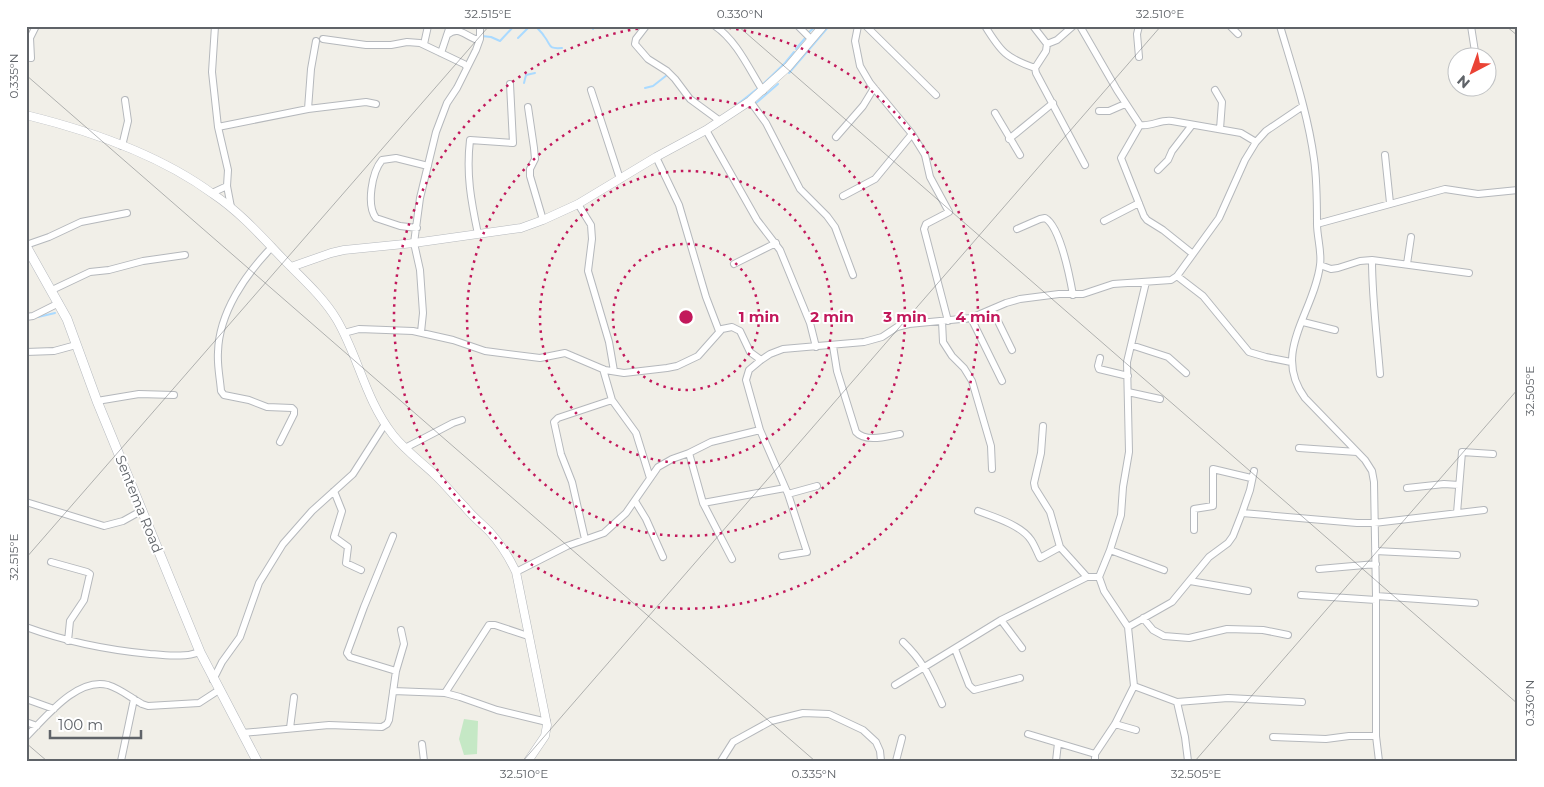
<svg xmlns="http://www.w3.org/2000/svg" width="1544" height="787" font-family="Montserrat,sans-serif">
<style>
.green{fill:#c5e8c5}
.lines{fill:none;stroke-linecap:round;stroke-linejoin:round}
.stream{stroke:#aadaff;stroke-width:2}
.minor-casing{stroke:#b5b8bc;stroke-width:8}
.tertiary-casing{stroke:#b5b8bc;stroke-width:9}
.secondary-casing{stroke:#b6babf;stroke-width:10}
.minor{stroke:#fff;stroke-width:6}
.tertiary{stroke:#fff;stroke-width:8}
.secondary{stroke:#fff;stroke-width:9}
.ticks{fill:none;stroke:#5f6368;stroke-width:1;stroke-opacity:0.45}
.ring{fill:none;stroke:#c2185b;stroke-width:2.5;stroke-dasharray:2.5 5}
.labels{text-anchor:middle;stroke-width:4;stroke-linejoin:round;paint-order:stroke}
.street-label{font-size:14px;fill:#5f6368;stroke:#fff}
.centre{fill:#c2185b;stroke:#fff;stroke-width:2.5}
.ring-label{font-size:15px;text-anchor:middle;font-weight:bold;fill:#c2185b;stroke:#fff;stroke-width:4;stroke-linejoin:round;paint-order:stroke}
.neatline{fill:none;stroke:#5f6368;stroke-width:2}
.ticks-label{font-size:12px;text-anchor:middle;fill:#5f6368}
</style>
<rect width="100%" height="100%" fill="#f1efe8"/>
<path class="green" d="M464,719L478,721L477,754L464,755L459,739Z"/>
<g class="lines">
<path class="stream" d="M536,26C538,30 542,32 544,36C552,46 547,49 562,48
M591,26L593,29
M808,33L816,26
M482,36L491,37L500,41L514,26
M518,38L530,26
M796,49L806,37
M789,73L829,26
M524,83L526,75L535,73
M761,86L785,63L794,52
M645,88L653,86L667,75
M738,104L757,89
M755,104L778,84
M38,317L55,313"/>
<g class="minor-casing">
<path id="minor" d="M215,26L212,72L218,127L228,170L227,186L231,207
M646,26L636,39L635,44L648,59L667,71L675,79L690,99L720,121
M715,26C737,41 749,69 763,91
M798,26L811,39
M858,26L855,41L860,66L870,83L912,134L925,155L930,177L949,212L926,224L924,229L948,321
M866,26L936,95
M985,26C1001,52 1006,58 1035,68
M1033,26L1047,44L1046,51L1035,68L1036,73L1085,165
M1080,26L1117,90L1140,125C1151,127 1161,119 1172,121L1241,133L1256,142
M1230,26L1238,34
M1280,26C1293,70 1308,114 1314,159C1317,180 1317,202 1317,224C1317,237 1322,252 1320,265C1314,313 1271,352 1305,398L1365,460L1372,471L1374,482L1376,596V736L1379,761
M1471,26L1476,58
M447,35C458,26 463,34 475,39L480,37
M323,39L366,45H391L407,42L420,43L464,64L467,67
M424,44L428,26
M1047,44L1057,40L1073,26
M441,53L450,26
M1139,57L1137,34L1139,26
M31,58L30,38L36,26
M591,90L620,179
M1215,90L1222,102L1220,129
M750,101L766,123L800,189L827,216L835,227L853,275
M528,107L534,148L535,159L530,169V176L543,220
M308,109L311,69L316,41
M1099,111H1109L1125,104
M995,113L1020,155
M1140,125L1121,158L1144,216L1147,220L1163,230L1193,254
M218,127L308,109L366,102L376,104
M706,130L757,220L780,250L810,323L816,347
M836,137L863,106L874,88
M1009,139L1053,103
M122,146L128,121L125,100
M1385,155L1390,203
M656,157L679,205L706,297L719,331
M1158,170L1168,160L1172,151L1192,125
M212,193L227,186
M843,196L875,179L912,134
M578,204L591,225L592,239L588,271L609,342L614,371
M1104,221L1139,203
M1317,224L1445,189L1478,194L1518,190
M417,228L400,226L376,218C366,205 372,172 382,160L396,158L428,166
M1017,229L1040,219L1045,218C1060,226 1070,278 1073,295
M478,234C471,201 466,174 470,140L513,143L510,84
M26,245L49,237L81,222L127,213
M272,247C245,275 219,313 218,352C217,365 220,378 221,391L224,395L249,400L267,407L292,408L294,410V414L280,442
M1372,260C1372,298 1377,336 1380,374
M734,264L776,243
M1407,264L1411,237
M1320,265L1331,269L1338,268L1360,261L1372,260L1469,273
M1177,276L1203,296L1249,352L1266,357L1291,362
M52,290L90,272L109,270L143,261L185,255
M992,309L1012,350
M26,317L33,316L59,303
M971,318L1002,381
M942,321L943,342L952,356L964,368L972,381L991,446L992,469
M1303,322L1335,330
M421,332L423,313L420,270L414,243L420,198L436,132L447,103L457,88L476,50L480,39V26
M344,333L359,329L413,331L453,340L485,351L540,358L565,353L605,370L624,373L667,368L677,366L698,356L722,329L732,327L740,331L750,352L761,360
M1131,345L1168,357L1186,373
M833,346L837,371L856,432C866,443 888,436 900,434
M26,352L54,351L76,345
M1100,358L1098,366L1099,369L1128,376
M603,369L612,400L636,433L650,478
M1128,392L1160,399
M97,401L139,394L174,395
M1043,426L1041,453L1034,483L1035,488L1050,512L1060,547L1087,577
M405,448L453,423L462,420
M1299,448L1357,452
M1407,488L1444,484L1459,485
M334,491L342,511L334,537L348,547L346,563L361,570
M788,494L817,486
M635,501L646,519L663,557
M26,502L104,526L123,521L141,511
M703,503L785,488
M978,511C994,517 1021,525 1031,540C1035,546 1037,552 1040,558L1060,547
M1242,513L1357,523H1374L1484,510
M1457,513L1462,452L1493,454
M1194,530V509L1213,506V469L1251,478
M393,536L364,607L347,653L350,657L396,671
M585,539L572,482L561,454L554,422L558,418L612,400
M1110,550L1164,570
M1375,551L1457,555
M782,556L807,552L788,494L760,430L746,380L749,370L761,360L770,354L783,349L864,342L882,337L897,327L909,324L971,318L1006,303L1020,299L1059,294H1083L1113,284L1171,280L1177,276L1219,218L1245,160L1256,142L1266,131L1303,106
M732,559L703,503L689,453L711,442L760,430
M51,562L87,572L90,574L84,600L70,621L68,641
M1319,569L1376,564
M516,572L567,546L604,533L626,513L658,467L672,459L689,453
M1190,581L1248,591
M1301,595L1376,600
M1376,596L1475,603
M1143,618L1153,630L1164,636L1189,638L1227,629L1263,630L1288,635
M1001,620L1022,648
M26,627C67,642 107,650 150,654C168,655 183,658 200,652
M1128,627L1172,602L1209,557L1228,543L1233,536L1242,513L1250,490L1254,471
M903,642C924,662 930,678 942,704
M955,649L969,685L974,690L1020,678
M213,680L222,662L240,637L259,583L283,544L312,511L353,474L385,424
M895,685L1001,620L1087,577H1099
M1134,686L1177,702L1228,698L1302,702
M393,691L445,693L460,697L497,710L547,722
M445,693L489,625H495L528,636
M26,699L54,709
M1177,702L1185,737L1188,761
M26,722L37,726
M1115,724L1136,730
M290,728L294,697
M242,733L329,725L382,727L387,724L389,720L396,671L404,644L401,630
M1028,734L1095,754
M26,737C46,717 77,677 108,685C121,689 131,698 142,704L148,706L199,703L219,690
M1273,737L1326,739L1349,736H1376
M422,744L424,761
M121,761L134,699
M721,761L733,742L771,721L803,713L829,714L863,730L876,742L880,751L881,761
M896,761L902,738
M1056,761L1058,743
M1095,761V754L1115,724L1134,686L1128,627L1104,591L1099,577L1110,550L1121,515L1123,487L1129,452L1127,362L1146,282"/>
</g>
<g class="tertiary-casing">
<path id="tertiary" d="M26,115C91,131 159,154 213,194C240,212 262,237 285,261C303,279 324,298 337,320C359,358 365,399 393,435C405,450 420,461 434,474C445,484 454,496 465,507C472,516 481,523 489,531C500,543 509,557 516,572L547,725L545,736L528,761
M291,267L331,253L344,250L414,243L521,228L543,220L578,204L656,157L706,130L750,101L788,67L823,26"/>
</g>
<g class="secondary-casing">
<path id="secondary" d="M26,246L67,319L97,401L200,652L257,761"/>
</g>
<use href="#minor" class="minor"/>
<use href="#tertiary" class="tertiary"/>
<use href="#secondary" class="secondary"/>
</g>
<path class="ticks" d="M738,26L1518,704M1506,26L1518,36M26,75L815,761M26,558L489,26M26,743L47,761M523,761L1161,26M1195,761L1518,389"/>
<g class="ring">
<circle cx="686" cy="317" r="73"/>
<circle cx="686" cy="317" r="146"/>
<circle cx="686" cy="317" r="219"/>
<path d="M714 26A292 292 0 1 1 658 26"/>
</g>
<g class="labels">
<g class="street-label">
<text transform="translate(139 504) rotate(68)" y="5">Sentema Road</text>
</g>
</g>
<circle cx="686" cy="317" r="8" class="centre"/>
<g class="ring-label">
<text x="759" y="322">1 min</text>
<text x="832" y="322">2 min</text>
<text x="905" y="322">3 min</text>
<text x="978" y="322">4 min</text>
</g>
<rect width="1544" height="787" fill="none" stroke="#ffffff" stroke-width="55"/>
<g transform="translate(1472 72) rotate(221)"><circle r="24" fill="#ffffff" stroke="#bfc1c3"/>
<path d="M0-4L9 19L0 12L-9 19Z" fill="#ea4335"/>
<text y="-8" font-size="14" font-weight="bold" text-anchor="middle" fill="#5f6368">N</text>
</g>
<path d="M50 730v8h91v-8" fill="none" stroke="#5f6368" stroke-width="2.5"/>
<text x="58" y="730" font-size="15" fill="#5f6368" stroke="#ffffff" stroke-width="4" paint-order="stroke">100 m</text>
<rect x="28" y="28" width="1488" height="732" class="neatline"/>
<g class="ticks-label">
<text x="488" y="18">32.515°E</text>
<text x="740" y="18">0.330°N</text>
<text x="1160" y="18">32.510°E</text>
<text transform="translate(14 76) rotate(-90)" y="4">0.335°N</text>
<text transform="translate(1530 391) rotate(-90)" y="4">32.505°E</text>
<text transform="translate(14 557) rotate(-90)" y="4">32.515°E</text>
<text transform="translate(1530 703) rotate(-90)" y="4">0.330°N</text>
<text x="524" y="778">32.510°E</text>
<text x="814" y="778">0.335°N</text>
<text x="1196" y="778">32.505°E</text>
</g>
</svg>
